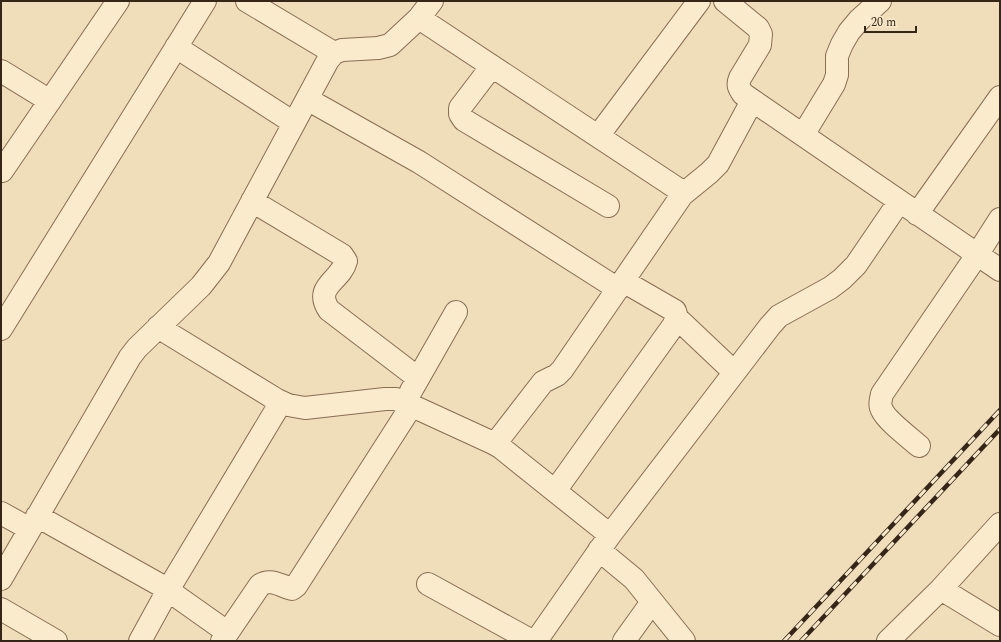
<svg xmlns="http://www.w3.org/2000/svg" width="1001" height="642" font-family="Spectral,serif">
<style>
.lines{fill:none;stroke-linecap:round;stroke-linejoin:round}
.minor-casing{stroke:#886d53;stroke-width:24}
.minor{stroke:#fbebcd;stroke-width:22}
.rail-casing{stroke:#362619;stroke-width:4.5}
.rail{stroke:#f7e8ca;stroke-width:3;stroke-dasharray:9;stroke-linecap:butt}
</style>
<rect width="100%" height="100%" fill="#f0ddba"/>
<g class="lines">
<g class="minor-casing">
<path id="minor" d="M247,1L334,53
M725,1L758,28L761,34L760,45L740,78C737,85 739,88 743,94L1000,270
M419,18L684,193
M176,47L294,123
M492,66L460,108V114L464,120L608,206
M1,71L50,101
M307,99L419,162L618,289
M803,135L834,84L837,75V56L842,44L849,32L859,20L880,1
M598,136L699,1
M2,171L118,1
M252,201L342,255L346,261C341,281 313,286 329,310L418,378
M917,214L1000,97
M677,318L734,372
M158,327L277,400L288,405L305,408L385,399H396L408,404L493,443L500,447L610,535
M1,329L205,1
M411,391L456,312
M495,444L543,382L557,375L562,370L682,195L709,173L718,164L752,101
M919,446C910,438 886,420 882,410C879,405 881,399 882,394L977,255L1000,219
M555,491L673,326L677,318L675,311L623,281
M1,513L30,529
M37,516L162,586L227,632
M599,550L634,579L684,641
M1,579L130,357L137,348L201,286L219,263L328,60L334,53L342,50L378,48L390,45L419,18L432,1
M428,584L532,641
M941,589L1000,625
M1,609L56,641
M140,641L168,590L281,402
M222,641L260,585C271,578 281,586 292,589L296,586L412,405
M536,641L610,535L770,326L779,316L830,288L842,279L856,265L899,202
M624,641L652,602
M888,641L941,589L1000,524"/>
</g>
<use href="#minor" class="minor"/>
<g class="rail-casing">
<path id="rail" d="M784,641L1000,410
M801,641L1000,429"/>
</g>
<use href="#rail" class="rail"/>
</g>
<rect width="1001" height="642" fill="none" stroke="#362619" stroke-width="4"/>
<path d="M865 26v6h51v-6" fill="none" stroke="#362619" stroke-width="2"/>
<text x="871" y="26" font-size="12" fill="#362619" stroke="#f7e8ca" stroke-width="3" paint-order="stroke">20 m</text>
</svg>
